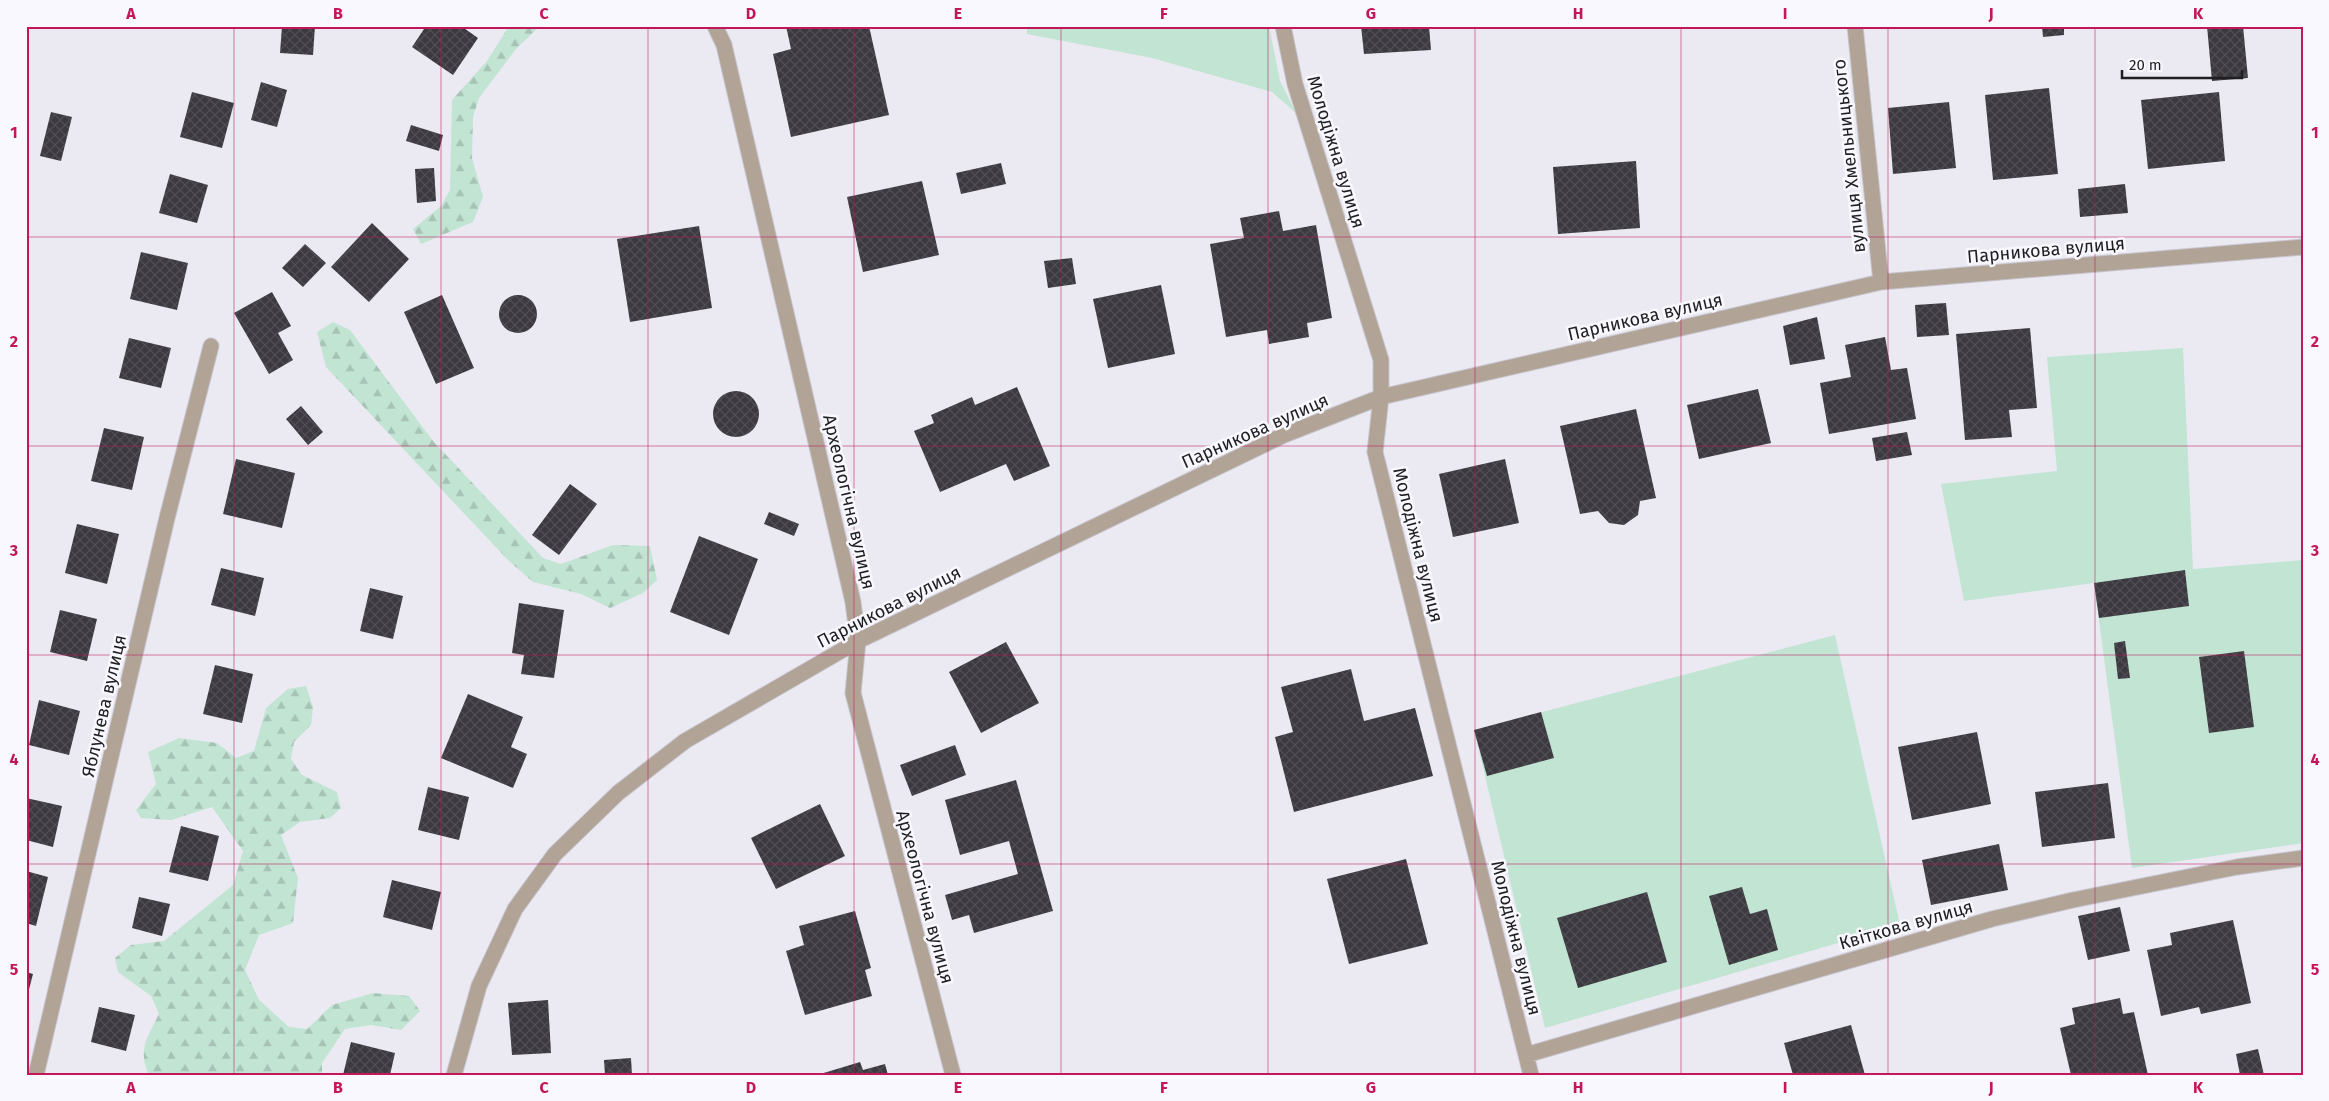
<svg xmlns="http://www.w3.org/2000/svg" width="2329" height="1101" font-family="'Fira Sans',sans-serif">
<style>
.green{fill:#c2e4d3}
.forest{fill:url(#forest-firs)}
.building{fill:url(#building-cross-hatch)}
.lines{fill:none;stroke-linecap:round;stroke-linejoin:round}
.minor-casing{stroke:#c6c5cd;stroke-width:17}
.minor{stroke:#b2a397;stroke-width:15}
.grid{fill:none;stroke:#c2185b;stroke-width:1;stroke-opacity:0.55}
.labels{text-anchor:middle;stroke-width:5;stroke-linejoin:round;paint-order:stroke}
.street-label{font-size:18px;fill:#1f1f22;stroke:#f9f8fe}
.neatline{fill:none;stroke:#c2185b;stroke-width:2}
.grid-label{font-size:16px;text-anchor:middle;font-weight:bold;fill:#c2185b}
</style>
<defs>
<pattern id="forest-firs" width="22" height="20" patternUnits="userSpaceOnUse" patternTransform="scale(1.25)"><rect width="22" height="20" fill="#c2e4d3"/><path d="M5 1l3.5 6h-7zM16 11l3.5 6h-7z" fill="#a6c3b5"/></pattern>
<pattern id="building-cross-hatch" width="8" height="8" patternUnits="userSpaceOnUse" patternTransform="scale(1.25)"><rect width="8" height="8" fill="#3c3a40"/><path d="M0 0l8 8M0 8l8-8" fill="none" stroke="#4f4e53"/></pattern>
</defs>
<rect width="100%" height="100%" fill="#ebeaf3"/>
<path class="green" d="M1027,26H1269L1280,81L1296,113L1272,92L1152,58L1027,34Z
M2183,348L2193,569L2303,560V843L2132,868L2094,583L1964,601L1941,484L2057,471L2047,357Z
M1835,635L1900,925L1545,1028L1474,730Z"/>
<path class="forest" d="M509,26H540L516,49L479,98L473,117L472,158L483,197L473,222L421,244L413,229L441,206L450,190L452,100L487,61Z
M333,322L350,330L433,441L543,558L561,564L613,545L650,546L657,580L643,593L610,608L581,594L533,582L507,559L326,367L317,332Z
M306,686L313,707L311,725L294,742L291,759L302,775L337,792L341,808L330,818L300,822L281,835L298,878L293,923L259,935L245,970L259,1000L289,1027L307,1029L332,1005L373,993L409,996L420,1011L401,1030L371,1025L345,1029L322,1063V1075H149C137,1050 148,1036 159,1014L151,996L118,972L115,958L131,945L164,941L233,885L243,851L212,807L171,820L141,818L136,810L156,784L148,752L179,738L217,743L236,758L254,751L266,708L288,689Z"/>
<path class="building" d="M282,26H315L313,55L280,53Z
M426,26H461L478,38L453,75L412,47Z
M786,26H869L889,115L791,137L773,54L791,49Z
M1361,26H1429L1431,50L1364,54Z
M2042,26H2064V35L2043,37Z
M2207,26H2243L2248,78L2212,81Z
M261,82L287,90L277,127L251,120Z
M2049,88L2058,174L1993,180L1985,95Z
M192,92L234,103L222,148L180,137Z
M2219,92L2225,161L2148,169L2141,100Z
M1949,102L1956,168L1893,174L1888,108Z
M51,112L72,117L61,161L40,156Z
M411,125L443,135L439,151L406,141Z
M1636,161L1640,228L1558,234L1553,167Z
M1001,163L1006,184L961,194L956,173Z
M434,168L436,201L417,203L415,169Z
M170,174L208,185L197,223L159,213Z
M922,181L939,255L863,272L847,197Z
M2125,184L2128,213L2080,217L2078,189Z
M1279,211L1283,231L1316,225L1332,318L1307,323L1309,337L1269,344L1267,330L1226,337L1210,244L1244,238L1240,218Z
M372,223L409,259L369,302L331,267Z
M699,226L712,308L630,322L617,239Z
M305,244L326,263L303,287L282,268Z
M141,252L188,263L177,310L130,299Z
M1072,258L1076,284L1048,288L1044,261Z
M1161,285L1175,354L1108,368L1093,299Z
M272,292L291,326L278,333L293,360L269,374L234,313Z
M442,295L474,368L436,384L404,312Z
M499 314a19 19 0 1 1 38 0a19 19 0 1 1-38 0Z
M1946,303L1949,335L1917,337L1915,305Z
M1817,317L1825,359L1790,365L1783,326Z
M2030,328L2037,408L2009,410L2012,437L1965,440L1956,334Z
M1885,337L1891,370L1907,368L1916,419L1829,434L1820,383L1851,377L1845,345Z
M129,338L171,348L161,388L119,378Z
M1017,387L1050,466L1014,481L1006,464L940,492L914,431L934,423L931,415L972,397L975,405Z
M1758,389L1771,443L1699,459L1687,405Z
M713 414a23 23 0 1 1 46 0a23 23 0 1 1-46 0Z
M301,406L323,432L308,445L286,419Z
M1636,409L1656,498L1640,501L1638,515L1624,525L1609,523L1598,511L1580,514L1560,426Z
M104,428L144,437L132,490L91,481Z
M1907,432L1912,455L1876,461L1872,438Z
M236,459L295,473L282,528L223,514Z
M1505,459L1519,523L1453,537L1439,474Z
M570,484L597,504L559,555L532,535Z
M769,512L799,524L794,536L764,524Z
M77,524L119,534L107,584L65,573Z
M699,536L758,559L729,635L670,612Z
M221,568L264,578L255,616L211,605Z
M2185,570L2189,606L2099,618L2094,583Z
M370,588L403,596L393,639L360,631Z
M519,603L564,610L554,678L521,674L524,655L512,653Z
M60,610L97,619L87,661L50,652Z
M2125,641L2130,678L2118,679L2114,643Z
M1006,642L1039,703L981,733L949,672Z
M2244,651L2254,727L2209,733L2199,657Z
M215,665L253,674L242,723L203,714Z
M1351,669L1364,721L1415,708L1433,776L1294,812L1275,737L1293,732L1281,687Z
M468,694L523,717L511,747L527,754L513,788L441,758Z
M39,700L80,711L69,755L29,745Z
M1541,712L1554,758L1487,776L1474,730Z
M1977,732L1991,804L1912,820L1898,747Z
M955,745L966,775L912,796L900,765Z
M1016,780L1053,911L974,933L969,915L952,920L945,895L1018,874L1009,841L960,855L945,800Z
M2108,783L2115,838L2042,847L2035,792Z
M428,787L469,797L459,840L418,830Z
M26,798L62,806L53,847L26,840Z
M820,804L845,856L776,889L751,838Z
M181,826L219,836L208,881L169,872Z
M1999,844L2008,890L1931,905L1922,860Z
M1406,859L1428,944L1349,964L1327,879Z
M26,871L48,877L36,926L26,923Z
M392,880L441,892L432,930L383,917Z
M1742,887L1750,914L1767,909L1778,950L1729,965L1709,896Z
M1647,892L1667,962L1578,988L1557,918Z
M139,897L170,904L162,936L132,928Z
M2120,907L2130,951L2088,960L2078,916Z
M855,911L871,968L865,970L872,996L805,1015L786,951L804,945L799,926Z
M2233,920L2251,1003L2201,1014L2199,1007L2161,1016L2147,950L2172,945L2170,933Z
M26,972L33,974L27,997H26Z
M2120,998L2123,1014L2134,1012L2148,1075H2071L2060,1028L2075,1024L2072,1008Z
M548,1000L551,1053L512,1055L508,1003Z
M99,1007L135,1015L126,1051L91,1042Z
M1851,1025L1865,1075H1793L1784,1043Z
M351,1042L395,1053L390,1075H343Z
M2258,1049L2264,1075H2240L2236,1054Z
M631,1058L632,1075H605L604,1060Z
M860,1062L863,1070L885,1064L888,1075H817Z"/>
<g class="lines">
<g class="minor-casing">
<path id="minor" d="M715,26L724,45L853,602L858,641L853,693L953,1075
M1283,26L1295,84L1381,360V397L1375,452L1531,1075
M1855,26L1881,282
M1526,1055L1992,919L2073,900L2237,867L2303,858
M36,1075L167,518L211,346
M454,1075L479,986L515,909L555,854L618,793L685,741L858,641L1284,435L1381,397L1881,282L2303,247"/>
</g>
<use href="#minor" class="minor"/>
</g>
<path class="grid" d="M234,26V1075M441,26V1075M648,26V1075M854,26V1075M1061,26V1075M1268,26V1075M1475,26V1075M1681,26V1075M1888,26V1075M2095,26V1075M26,237H2303M26,446H2303M26,655H2303M26,864H2303"/>
<g class="labels">
<g class="street-label">
<text transform="translate(1336 152) rotate(73)" y="6">Молодіжна вулиця</text>
<text transform="translate(1849 156) rotate(-96)" y="6">вулиця Хмельницького</text>
<text transform="translate(2046 250) rotate(-5)" y="6">Парникова вулиця</text>
<text transform="translate(1645 317) rotate(-13)" y="6">Парникова вулиця</text>
<text transform="translate(1255 431) rotate(-24)" y="6">Парникова вулиця</text>
<text transform="translate(849 502) rotate(77)" y="6">Археологічна вулиця</text>
<text transform="translate(1418 545) rotate(76)" y="6">Молодіжна вулиця</text>
<text transform="translate(889 607) rotate(-27)" y="6">Парникова вулиця</text>
<text transform="translate(104 706) rotate(-77)" y="6">Яблунева вулиця</text>
<text transform="translate(925 897) rotate(75)" y="6">Археологічна вулиця</text>
<text transform="translate(1906 925) rotate(-16)" y="6">Квіткова вулиця</text>
<text transform="translate(1516 938) rotate(76)" y="6">Молодіжна вулиця</text>
</g>
</g>
<rect width="2329" height="1101" fill="none" stroke="#f9f8fe" stroke-width="55"/>
<path d="M2122 70v8h120v-8" fill="none" stroke="#1f1f22" stroke-width="2.5"/>
<text x="2129" y="70" font-size="15" fill="#1f1f22" stroke="#f9f8fe" stroke-width="4" paint-order="stroke">20 m</text>
<rect x="28" y="28" width="2274" height="1046" class="neatline"/>
<g class="grid-label">
<text x="131" y="19">A</text>
<text x="338" y="19">B</text>
<text x="544" y="19">C</text>
<text x="751" y="19">D</text>
<text x="958" y="19">E</text>
<text x="1164" y="19">F</text>
<text x="1371" y="19">G</text>
<text x="1578" y="19">H</text>
<text x="1785" y="19">I</text>
<text x="1991" y="19">J</text>
<text x="2198" y="19">K</text>
<text x="14" y="138">1</text>
<text x="2315" y="138">1</text>
<text x="14" y="347">2</text>
<text x="2315" y="347">2</text>
<text x="14" y="556">3</text>
<text x="2315" y="556">3</text>
<text x="14" y="765">4</text>
<text x="2315" y="765">4</text>
<text x="14" y="975">5</text>
<text x="2315" y="975">5</text>
<text x="131" y="1093">A</text>
<text x="338" y="1093">B</text>
<text x="544" y="1093">C</text>
<text x="751" y="1093">D</text>
<text x="958" y="1093">E</text>
<text x="1164" y="1093">F</text>
<text x="1371" y="1093">G</text>
<text x="1578" y="1093">H</text>
<text x="1785" y="1093">I</text>
<text x="1991" y="1093">J</text>
<text x="2198" y="1093">K</text>
</g>
</svg>
